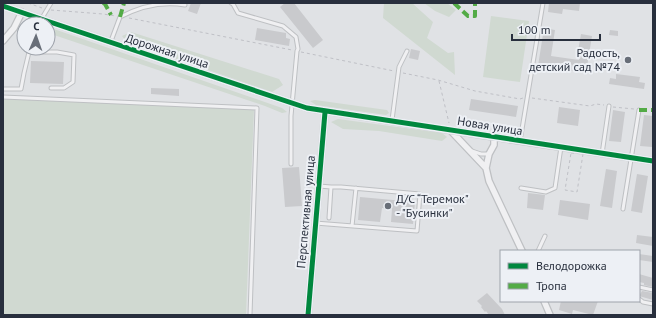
<svg xmlns="http://www.w3.org/2000/svg" width="656" height="318" font-family="'PT Sans',sans-serif">
<style>
.green{fill:#d0d9d1}
.building{fill:#c9cacd}
.lines{fill:none;stroke-linecap:round;stroke-linejoin:round}
.lane-casing{stroke:#bec0c3;stroke-width:5}
.street-casing{stroke:#bec0c3;stroke-width:8}
.path{stroke:#bfc0c6;stroke-width:1;stroke-dasharray:3 3;stroke-linecap:butt}
.lane{stroke:#f0f0f2;stroke-width:3}
.street{stroke:#f0f0f2;stroke-width:5.5}
.secondary{stroke:#bec0c5;stroke-width:8}
.quiet{stroke:#53ab46;stroke-width:4;stroke-dasharray:8 4;stroke-linecap:butt}
.cycleway-casing{stroke:#edf0f5;stroke-width:8}
.cycleway{stroke:#00873e;stroke-width:5}
.poi-dot{fill:#686e78;stroke:#edf0f5;stroke-width:1.5}
.labels{text-anchor:middle;stroke-width:4;stroke-linejoin:round;paint-order:stroke}
.street-label{font-size:12px;fill:#282f3d;stroke:#edf0f5}
.poi-label{font-size:12px;fill:#282f3d;stroke:#edf0f5;text-anchor:end}
</style>
<rect width="100%" height="100%" fill="#e0e2e5"/>
<path class="green" d="M384,3H412L433,22L427,38L448,53L454,52L455,75L383,18Z
M424,3H447L456,10L449,17L435,11Z
M491,16L529,21L520,82L483,77Z
M48,27L282,108L287,112L282,113L265,106L48,33Z
M131,32L279,79L283,85L272,92L127,42L122,36Z
M3,99L254,109L246,315H3Z
M315,100L387,110L389,113L386,115L316,105L310,101Z
M338,119L442,133L447,137L442,141L379,131L343,129L331,122Z"/>
<path class="building" d="M191,3H201L197,14L188,11Z
M285,3H294L323,40L313,48L280,7Z
M549,3H580L579,11L563,9L562,14L548,12Z
M257,28L286,33V38L290,39L289,46L255,40Z
M544,28L555,30L551,56L579,60L580,51H578L581,34L592,36L586,73L538,66Z
M610,30L618,31V36L609,35Z
M411,49L420,51L418,60L409,58Z
M31,61L64,62L63,84L30,83Z
M616,74L640,77L639,82L645,83L644,89L609,84L610,78L616,79Z
M151,88L179,89V96L151,94Z
M471,99L518,106L516,117L469,110Z
M559,107L580,110L578,126L557,123Z
M613,110L625,112L621,142L609,141Z
M644,115L653,116V139L652,147L640,146Z
M299,167L302,206L285,207L282,168Z
M606,169L617,171L612,208L600,206Z
M637,174L648,176L642,213L631,211Z
M528,193L545,195L543,210L527,208Z
M360,197L415,202L413,224L391,222L392,209L382,208L380,222L358,220Z
M560,200L590,204L588,220L558,215Z
M637,235L653,237V246L636,243Z
M639,254L653,256V262L639,260Z
M639,274L653,278V287L644,285V283L639,282Z
M642,291L653,293V300L639,296Z
M487,293L502,309L505,315H489L486,311L485,312L481,307L482,306L477,301Z
M561,301H598L593,315L573,310L572,314L559,310Z"/>
<g class="lines">
<g class="lane-casing">
<path id="lane" d="M231,3L233,4L238,13L283,26L296,37L298,49L297,51L291,116V164
M42,18L51,3
M111,41L120,17C139,7 162,1 185,5
M3,89H21L24,73L29,52H57L74,55L73,82L64,88H51
M3,97L257,108L250,315
M392,120L399,67L407,51
M520,141L543,3
M472,151L481,154H489
M602,154L609,106
M521,188L546,192L555,188L561,147
M623,209L639,110
M329,218L331,187
M315,223L417,231L420,194L341,187H331L319,186
M352,226L356,188
M538,251L545,236
M639,287L653,290
M639,299L643,302L653,304"/>
</g>
<g class="street-casing">
<path id="street" d="M3,41L14,28L22,12
M451,131L486,168L489,181L522,251
M486,168L489,154L494,145V137L653,161
M544,301L550,315
M308,315L325,112"/>
</g>
<path class="path" d="M28,3L42,8
M51,10L103,14L116,16
M129,18L292,50
M301,52L394,71
M403,73L438,80L475,91L520,99L523,98
M439,81L449,123
M532,98L590,106L596,104L604,105
M613,107L634,109
M571,153L583,154L577,192L565,190Z"/>
<use href="#lane" class="lane"/>
<use href="#street" class="street"/>
<path class="secondary" d="M3,6L41,19L307,108L494,137"/>
<path class="quiet" d="M103,3L105,4L111,15
M454,3L468,16H475V3
M120,17L124,3
M639,110H653"/>
<g class="cycleway-casing">
<path id="cycleway" d="M3,6L41,19L307,108L653,161
M308,315L325,112"/>
</g>
<use href="#cycleway" class="cycleway"/>
</g>
<g class="poi-dot">
<circle cx="628" cy="60" r="4"/>
<circle cx="388" cy="206" r="4"/>
</g>
<g class="labels">
<g class="street-label">
<text transform="translate(167 51) rotate(18)" y="4">Дорожная улица</text>
<text transform="translate(490 126) rotate(9)" y="4">Новая улица</text>
<text transform="translate(306 212) rotate(-85)" y="4">Перспективная улица</text>
</g>
<g class="poi-label">
<text x="620" y="57">Радость,<tspan x="620" dy="14">детский сад №74</tspan></text>
<text x="396" y="203" text-anchor="start">Д/С “Теремок"<tspan x="396" dy="14">- "Бусинки"</tspan></text>
</g>
</g>
<rect width="656" height="318" fill="none" stroke="#282f3d" stroke-width="8"/>
<rect x="500" y="250" width="140" height="52" fill="#edf0f5" stroke="#9ea3ab"/>
<rect x="508" y="263" width="20" height="6" fill="#00873e" stroke="#9ea3ab"/>
<text x="536" y="270" font-size="12" fill="#282f3d">Велодорожка</text>
<rect x="508" y="283" width="20" height="6" fill="#53ab46" stroke="#9ea3ab"/>
<text x="536" y="290" font-size="12" fill="#282f3d">Тропа</text>
<g transform="translate(36 36) rotate(2)"><circle r="19" fill="#edf0f5" stroke="#9ea3ab"/>
<path d="M0-3L7 15L0 10L-7 15Z" fill="#686e78"/>
<text y="-6" font-size="11" font-weight="bold" text-anchor="middle" fill="#282f3d">С</text>
</g>
<path d="M512 34v6h88v-6" fill="none" stroke="#282f3d" stroke-width="2"/>
<text x="518" y="34" font-size="12" fill="#282f3d" stroke="#edf0f5" stroke-width="3" paint-order="stroke">100 m</text>
</svg>
